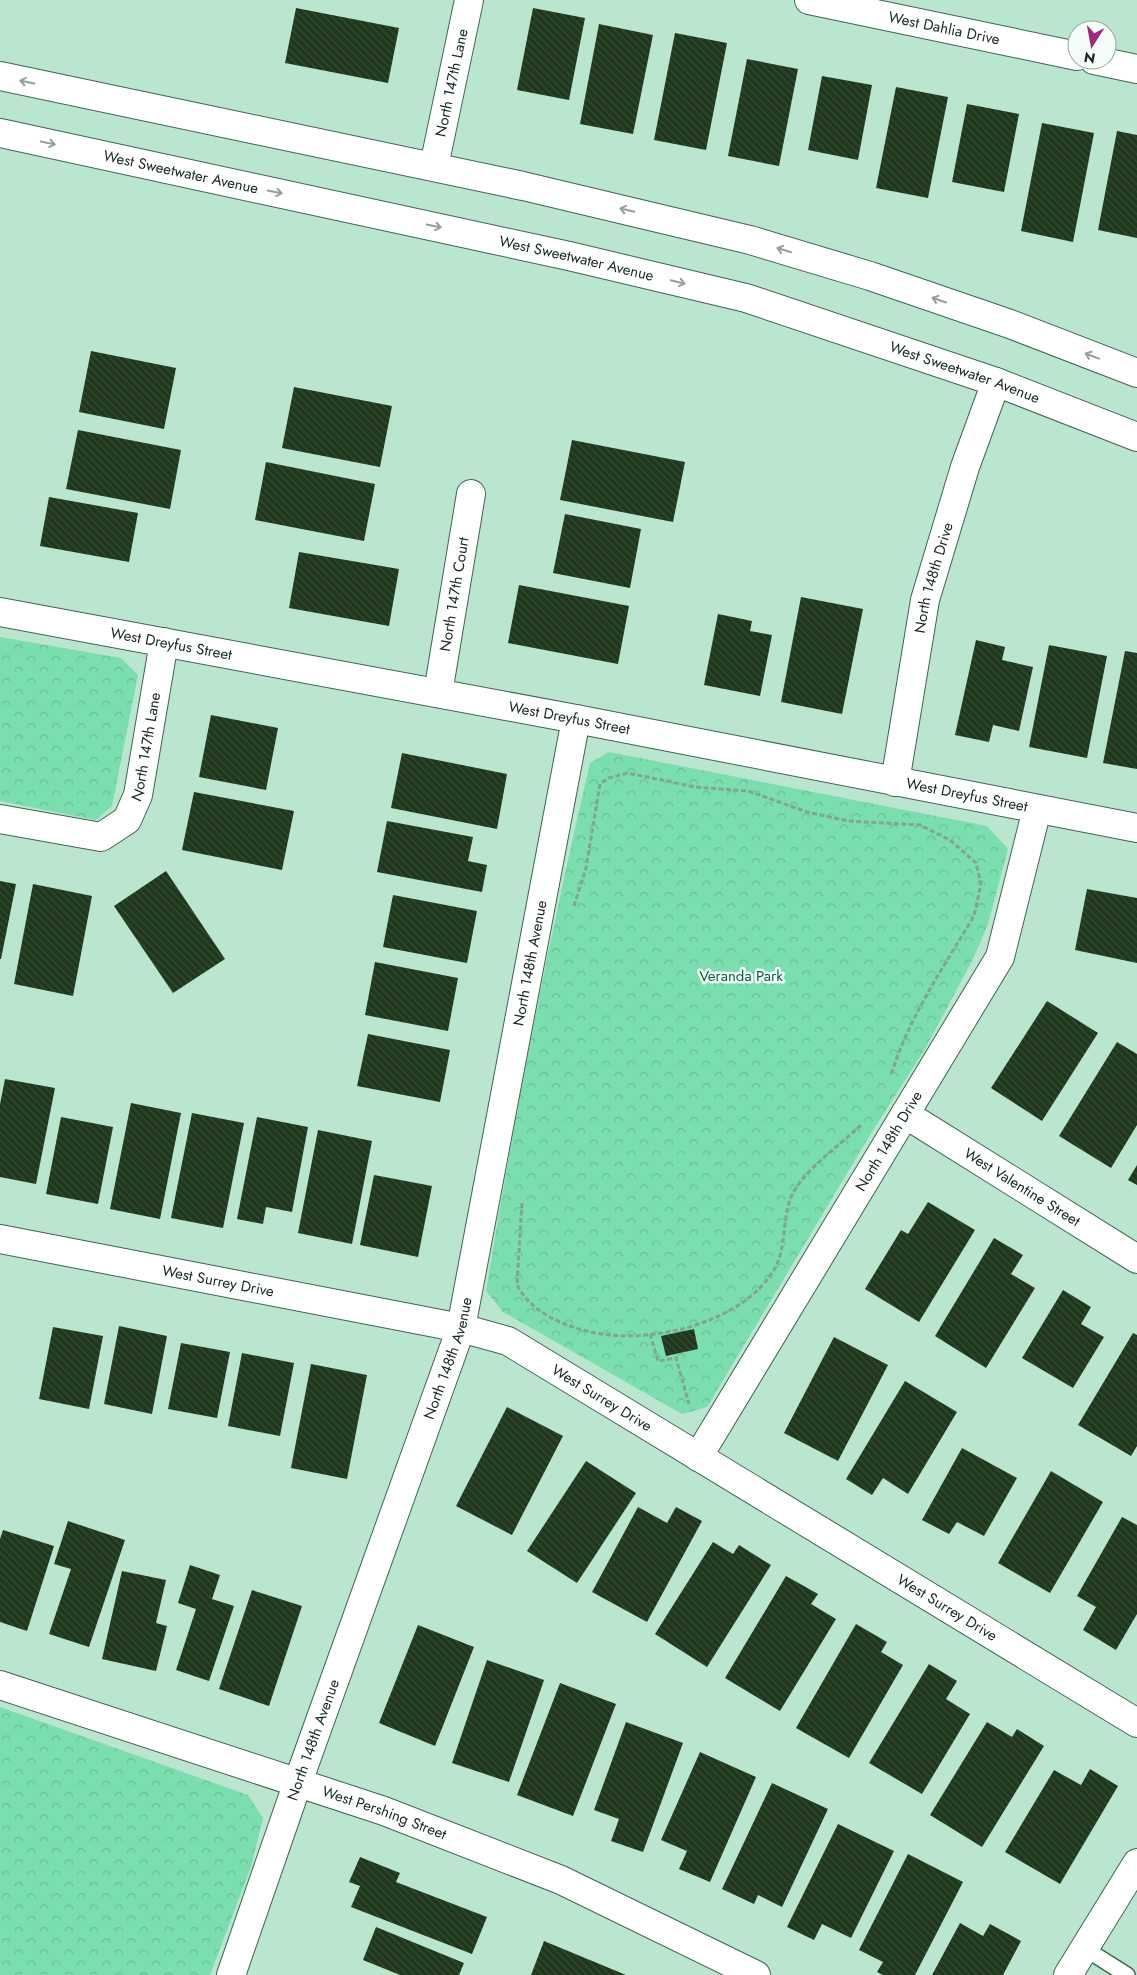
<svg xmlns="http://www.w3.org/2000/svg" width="1137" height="1975" font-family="Jost,sans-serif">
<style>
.park{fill:url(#park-crowns)}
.building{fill:url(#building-back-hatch)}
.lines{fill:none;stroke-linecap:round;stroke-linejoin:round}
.service-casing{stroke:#3e6552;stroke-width:18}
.minor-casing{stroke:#3e6552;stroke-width:30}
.tertiary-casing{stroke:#3e6552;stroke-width:30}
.path{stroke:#82a492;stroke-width:3;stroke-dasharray:5 2.5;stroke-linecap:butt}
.service{stroke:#fff;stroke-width:15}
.minor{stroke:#fff;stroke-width:28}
.tertiary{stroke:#fff;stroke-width:28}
.oneway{stroke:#979e9b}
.labels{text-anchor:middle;stroke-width:5;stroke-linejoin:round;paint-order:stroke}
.street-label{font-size:15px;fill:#182820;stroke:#f2fef7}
.park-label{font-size:15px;fill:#095e3f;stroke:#f2fef7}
</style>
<defs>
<pattern id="park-crowns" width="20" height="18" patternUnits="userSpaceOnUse" patternTransform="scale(1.25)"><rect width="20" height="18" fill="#7adeaf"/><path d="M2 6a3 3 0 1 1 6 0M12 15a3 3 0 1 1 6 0" fill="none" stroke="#69be96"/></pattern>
<pattern id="building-back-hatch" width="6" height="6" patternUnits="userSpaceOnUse" patternTransform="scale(1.25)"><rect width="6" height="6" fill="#1f371c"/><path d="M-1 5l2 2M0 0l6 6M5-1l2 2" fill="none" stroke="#364b34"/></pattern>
</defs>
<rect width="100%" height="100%" fill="#bae6cf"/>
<path class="park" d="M0,637L121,658L138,675L112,806L96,820L0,801Z
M609,752L987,826L1008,849L988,924L973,959L925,1049L870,1135L707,1407L682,1414L503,1312L486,1291C515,1114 549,938 590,763Z
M0,1707L248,1795L263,1818L251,1867L210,1975H0Z"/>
<path class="building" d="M296,8L399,28L388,83L285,63Z
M533,8L585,18L569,100L517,90Z
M599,24L653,35L633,134L580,124Z
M675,33L727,43L706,150L654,140Z
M747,59L798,69L779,166L728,156Z
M822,76L872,85L858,160L808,150Z
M896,87L948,97L928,198L876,188Z
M967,104L1019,114L1004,192L952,182Z
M1042,123L1094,133L1073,242L1021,231Z
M1117,131L1137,135V238L1098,230Z
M91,351L176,368L164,429L79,412Z
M294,387L392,406L380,467L282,448Z
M78,430L181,450L170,509L66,489Z
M572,440L685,462L673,522L560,500Z
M266,462L375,484L364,541L255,520Z
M49,497L138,513L129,562L40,546Z
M565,514L641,529L630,588L553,573Z
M299,552L399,569L389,626L289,608Z
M519,585L629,606L618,664L508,643Z
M801,597L863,609L842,714L781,702Z
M718,614L752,621L750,631L772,635L760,696L704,685Z
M976,640L1005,647L1002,660L1033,667L1019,731L993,725L989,742L955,735Z
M1049,645L1107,656L1087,758L1029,747Z
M1125,651L1137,653V769L1103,763Z
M211,715L278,728L266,790L199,777Z
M402,753L507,774L497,829L391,808Z
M194,792L294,811L282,870L182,850Z
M387,821L473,837L468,861L487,865L482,892L377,872Z
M166,871L225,959L173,993L114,906Z
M0,881L16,884L1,959H0Z
M33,884L92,896L73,996L14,984Z
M1087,889L1137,898V963L1075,950Z
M393,895L477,911L467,963L383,947Z
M375,962L458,978L448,1031L365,1015Z
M1047,1001L1098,1033L1042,1121L991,1088Z
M368,1034L450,1050L440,1102L357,1086Z
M1117,1042L1137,1054V1125L1111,1168L1059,1136Z
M5,1079L55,1088L36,1184L0,1177V1104Z
M131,1103L181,1113L160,1219L110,1209Z
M192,1113L244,1123L223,1228L171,1218Z
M61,1117L113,1127L98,1204L46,1194Z
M257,1117L308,1127L292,1212L266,1207L263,1224L237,1219Z
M318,1130L372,1141L352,1244L298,1233Z
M1137,1165V1185L1128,1180Z
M374,1175L432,1186L418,1257L360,1245Z
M928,1202L975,1230L919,1322L865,1289L901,1230L908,1234Z
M994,1238L1023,1255L1011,1274L1035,1288L986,1368L935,1336Z
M1063,1290L1091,1307L1081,1324L1104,1337L1073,1388L1022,1358Z
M119,1326L167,1336L152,1414L104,1404Z
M53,1327L103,1336L89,1409L39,1399Z
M694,1329L698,1349L666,1356L661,1336Z
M1133,1333L1137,1335V1446L1131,1456L1078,1425Z
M834,1337L888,1365L838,1461L784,1433Z
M181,1343L230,1352L217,1418L168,1409Z
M242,1353L294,1363L280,1436L228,1426Z
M311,1364L367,1375L347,1479L291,1468Z
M905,1381L957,1412L908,1494L883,1478L872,1495L846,1479Z
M507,1407L563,1436L512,1535L456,1506Z
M962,1448L1017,1478L984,1536L957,1522L949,1534L922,1520Z
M586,1461L636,1493L577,1583L527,1551Z
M1051,1471L1103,1502L1050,1593L998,1563Z
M638,1507L667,1523L676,1507L702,1521L647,1622L592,1592Z
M1122,1517L1137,1525V1614L1116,1650L1083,1630L1096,1607L1077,1596Z
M68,1521L125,1540L89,1647L49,1634L71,1569L54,1564Z
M3,1530L54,1546L27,1631L0,1622V1539Z
M713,1542L733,1554L739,1545L771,1565L707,1667L655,1634Z
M190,1565L220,1575L212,1599L234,1606L209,1681L176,1670L196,1609L178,1603Z
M122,1571L166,1580L156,1623L167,1626L156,1671L102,1659Z
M786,1576L818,1594L811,1604L836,1619L780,1711L725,1678Z
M252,1590L302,1606L269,1706L219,1689Z
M856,1624L887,1642L881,1652L903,1665L849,1758L796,1728Z
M418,1625L474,1647L435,1746L379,1723Z
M487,1660L544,1680L509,1782L452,1763Z
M929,1664L957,1681L946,1699L970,1714L922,1794L869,1763Z
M560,1683L616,1704L573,1816L517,1795Z
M626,1722L683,1743L643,1852L611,1841L619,1819L594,1810Z
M987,1722L1012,1737L1017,1729L1044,1746L982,1847L930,1815Z
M700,1752L756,1777L710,1882L679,1869L687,1851L661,1840Z
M1090,1769L1118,1786L1060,1884L1005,1852L1054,1770L1081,1785Z
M772,1783L828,1809L782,1907L758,1895L754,1904L722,1889Z
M838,1824L894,1851L851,1938L822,1924L814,1940L787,1927Z
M908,1854L963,1882L915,1975H883L877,1972L883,1962L859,1950Z
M360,1857L400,1873L396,1882L487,1917L472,1954L351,1907L360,1886L349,1882Z
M960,1923L983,1936L990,1924L1021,1941L1003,1975H932Z
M376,1927L464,1963L459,1975H400L363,1960Z
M544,1941L626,1975H531Z"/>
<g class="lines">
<g class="service-casing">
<path id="service" d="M1084,1948L1127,1975"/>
</g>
<g class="minor-casing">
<g id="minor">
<path id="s1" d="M809,0L1077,56"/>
<path d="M1094,60L1137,69"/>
<path id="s2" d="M434,166L469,0"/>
<path id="s3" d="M0,612L576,719L1137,828"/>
<path id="s4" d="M438,693L471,494"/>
<path id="s5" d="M895,782L925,600L965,467L996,382"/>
<path id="s6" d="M0,819L101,837L127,820L138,795L164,642"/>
<path id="s7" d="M905,1114L1137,1259"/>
<path id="s8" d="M0,1239L461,1328L508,1341L1137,1723"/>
<path id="s9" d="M698,1457L1000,957L1037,809"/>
<path id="s10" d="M0,1685L384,1811L561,1880L756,1975"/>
<path id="s11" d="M231,1975L298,1782L461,1328L576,719"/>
<path d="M1068,1975L1137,1863"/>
</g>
</g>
<g class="tertiary-casing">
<g id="tertiary">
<path d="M0,76L523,186L750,240L870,276L1010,324L1137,373"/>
<path id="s12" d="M0,133L569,256L746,298L996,382L1137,437"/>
</g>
</g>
<path class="path" d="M574,906L586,868L600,784L609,778L628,773L695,787L748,791L807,812L848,821L920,825L950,840L976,863L981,884L974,916C943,968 909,1017 891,1075
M522,1203L517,1285C532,1314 566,1327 596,1333C652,1344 744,1323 775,1268C788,1244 781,1209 796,1188C812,1164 840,1145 861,1125
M650,1334L658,1361L676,1358L689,1404"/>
<use href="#service" class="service"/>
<use href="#minor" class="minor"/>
<use href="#tertiary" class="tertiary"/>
</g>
<defs><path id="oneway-shaft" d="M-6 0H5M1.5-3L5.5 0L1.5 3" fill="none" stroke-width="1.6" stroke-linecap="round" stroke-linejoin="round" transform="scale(1.25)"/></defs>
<g class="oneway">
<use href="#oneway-shaft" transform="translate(27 82) rotate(-168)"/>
<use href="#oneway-shaft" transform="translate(48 143) rotate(12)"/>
<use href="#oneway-shaft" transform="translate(275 192) rotate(12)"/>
<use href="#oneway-shaft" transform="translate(627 210) rotate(-167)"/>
<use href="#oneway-shaft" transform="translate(434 226) rotate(12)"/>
<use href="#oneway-shaft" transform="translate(784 250) rotate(-163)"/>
<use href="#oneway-shaft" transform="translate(678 282) rotate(14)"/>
<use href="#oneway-shaft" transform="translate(939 300) rotate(-161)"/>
<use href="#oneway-shaft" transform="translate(1092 356) rotate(-159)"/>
</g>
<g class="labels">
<g class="street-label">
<text dy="5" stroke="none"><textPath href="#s1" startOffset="138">West Dahlia Drive</textPath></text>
<text dy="5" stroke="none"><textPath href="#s2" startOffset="85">North 147th Lane</textPath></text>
<text dy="5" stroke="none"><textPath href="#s12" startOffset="185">West Sweetwater Avenue</textPath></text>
<text dy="5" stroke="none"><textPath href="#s12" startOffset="590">West Sweetwater Avenue</textPath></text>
<text dy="5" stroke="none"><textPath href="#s12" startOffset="995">West Sweetwater Avenue</textPath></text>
<text dy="5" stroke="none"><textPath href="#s5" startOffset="208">North 148th Drive</textPath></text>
<text dy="5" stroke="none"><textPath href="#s4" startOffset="100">North 147th Court</textPath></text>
<text dy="5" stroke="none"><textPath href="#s3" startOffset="174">West Dreyfus Street</textPath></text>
<text dy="5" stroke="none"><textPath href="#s3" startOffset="579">West Dreyfus Street</textPath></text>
<text dy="5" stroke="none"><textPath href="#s6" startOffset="210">North 147th Lane</textPath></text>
<text dy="5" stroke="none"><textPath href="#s3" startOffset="984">West Dreyfus Street</textPath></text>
<text dy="5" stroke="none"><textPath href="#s11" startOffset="1058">North 148th Avenue</textPath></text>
<text dy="5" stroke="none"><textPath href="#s9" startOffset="369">North 148th Drive</textPath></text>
<text dy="5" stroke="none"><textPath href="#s7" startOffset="138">West Valentine Street</textPath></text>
<text dy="5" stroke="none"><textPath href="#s8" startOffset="222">West Surrey Drive</textPath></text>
<text dy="5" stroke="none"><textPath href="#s11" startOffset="654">North 148th Avenue</textPath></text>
<text dy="5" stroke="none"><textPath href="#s8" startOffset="628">West Surrey Drive</textPath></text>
<text dy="5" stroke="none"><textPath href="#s8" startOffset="1032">West Surrey Drive</textPath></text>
<text dy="5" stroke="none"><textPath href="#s11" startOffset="249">North 148th Avenue</textPath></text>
<text dy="5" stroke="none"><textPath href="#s10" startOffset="405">West Pershing Street</textPath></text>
</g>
<g class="park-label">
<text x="741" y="981">Veranda Park</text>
</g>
</g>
<g transform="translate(1092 45) rotate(191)"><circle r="24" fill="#f2fef7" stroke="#9ba8a1"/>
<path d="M0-4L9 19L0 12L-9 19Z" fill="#a0277e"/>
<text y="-8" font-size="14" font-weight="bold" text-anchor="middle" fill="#182820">N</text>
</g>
</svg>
